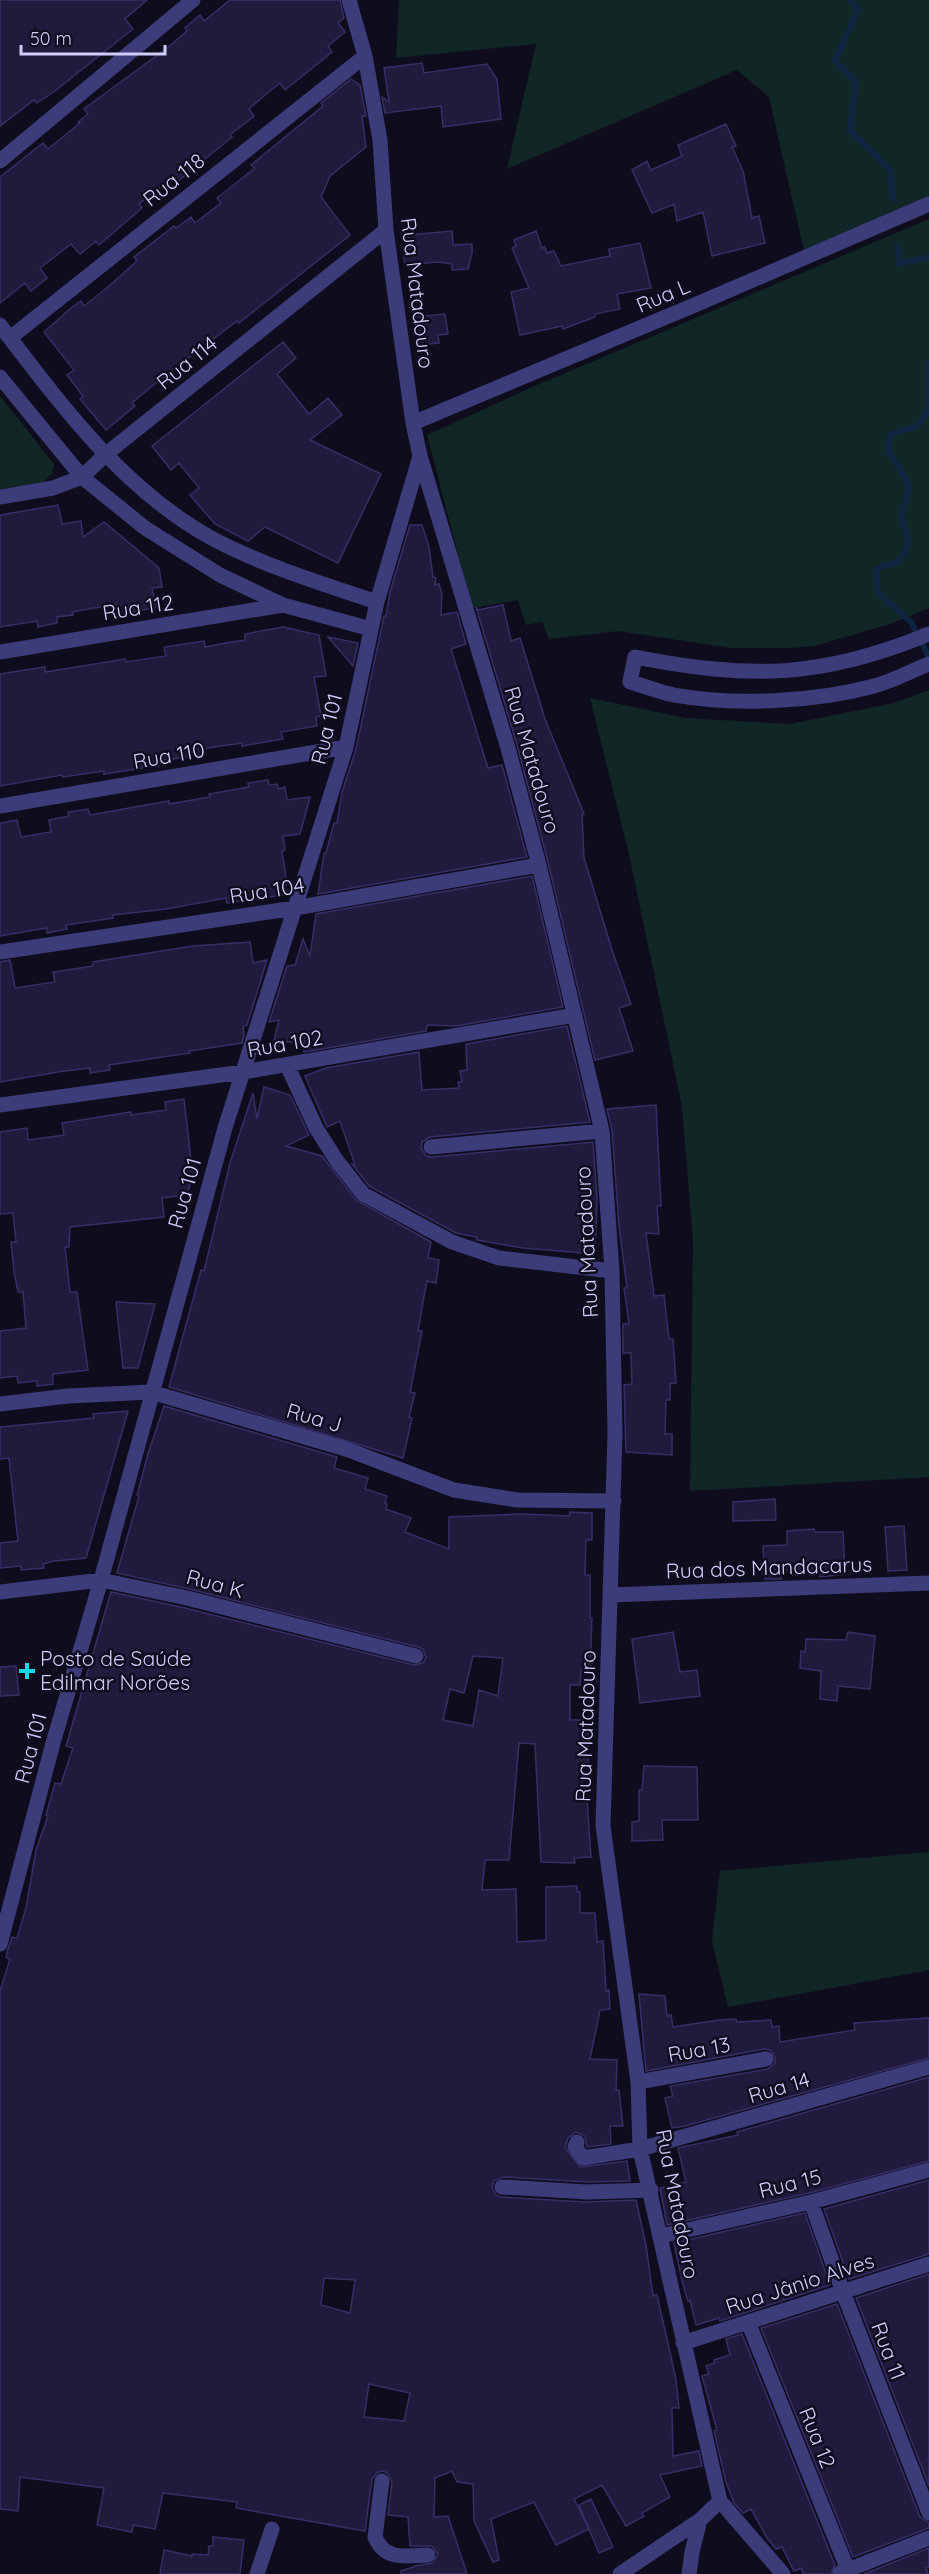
<svg xmlns="http://www.w3.org/2000/svg" width="929" height="2574" font-family="Quicksand,sans-serif">
<style>
.green{fill:#112725}
.lines{fill:none;stroke-linecap:round;stroke-linejoin:round}
.stream{stroke:#0f2440;stroke-width:6}
.building{fill:#201b3d;stroke:#372e67;stroke-width:1.5;fill-rule:evenodd}
.minor{stroke:#3b3c79;stroke-width:15}
.poi-dot{fill:#10dae5;stroke:#0f0d1d;stroke-width:2}
.labels{text-anchor:middle;stroke-width:5;stroke-linejoin:round;paint-order:stroke}
.street-label{font-size:21px;fill:#d0cdfc;stroke:#0f0d1d}
.poi-label{font-size:21px;fill:#d0cdfc;stroke:#0f0d1d;text-anchor:start}
</style>
<rect width="100%" height="100%" fill="#0f0d1d"/>
<path class="green" d="M399,0H929V201L805,255L769,97L737,70L507,169L536,44L396,58Z
M929,219V608L890,624L815,646L786,648H731L619,631L549,639L542,622L526,625L518,600L472,608L427,435L530,388Z
M0,396L54,464L52,474L43,482L0,489Z
M929,690V1477L690,1491L693,1241L682,1106L628,850L590,698L685,718L790,724L894,703Z
M929,1850V1970L728,2007L712,1941L720,1871L928,1852Z"/>
<g class="lines">
<path class="stream" d="M851,0L858,9L835,61L856,82L850,131L890,169L893,199
M898,246L899,264L929,257
M929,362V405
M929,408C919,429 912,429 890,434L888,451L901,470L909,487L902,516L908,544L900,561L876,569L878,593L911,622L929,657"/>
</g>
<path class="building" d="M0,0H147L125,19L133,29L55,91L37,103L34,100L0,126Z
M230,0H340L344,18L338,23L345,32L328,46L332,52L285,90L280,83L265,95L249,109L254,116L230,135L232,137L178,181L174,176L139,204L142,208L99,245L96,241L80,254L71,244L40,268L47,278L31,291L25,283L0,303V177L43,143L48,149L80,123L78,122L88,114L84,109L167,48L187,31L185,28L200,15L204,21Z
M422,63L424,73L487,64L497,79L501,119L443,127L441,106L385,113L382,97L389,102L384,68Z
M351,79L360,85L366,116H362L366,147L330,176L321,197L350,235L239,323L237,321L157,382L132,403L135,406L106,430L80,399L83,396L67,375L74,370L44,332L71,308L81,301L84,306L108,287L137,261L134,257L174,226L176,228L191,217L195,223L221,203L217,198L255,168L251,165L323,106L321,103Z
M726,124L736,146L732,147L743,171L752,218L759,216L765,243L712,256L703,212L677,221L674,204L652,213L632,170L647,161L651,170L682,156L678,145Z
M452,231L453,245L472,244V253L468,269L452,270V264L438,262L405,265L403,249L410,248L408,235Z
M536,231L542,248L545,247L547,253L554,251L561,266L610,256L609,249L640,243L651,288L617,294L620,309L595,314V317L563,329L562,326L520,335L511,292L529,288L512,248L516,246L514,240Z
M445,314L448,334L438,335L439,343L419,345L415,317Z
M283,342L296,358L277,374L309,414L328,398L342,415L310,440L381,474L338,563L265,527L248,541L215,524L190,495L199,488L179,463L171,470L152,446Z
M58,505L62,524L81,521L83,537L104,522L159,568L162,587L152,588L156,608L118,614L116,604L72,612L73,615L57,617V623L38,627L37,621L0,627V515Z
M410,525H422L429,547L433,577L436,578L435,585L439,584L442,594L441,615L457,612L466,644L451,649L488,768L502,765L527,857L318,894L324,853H326L334,823H337L342,792L356,749L384,616H386L390,592Z
M503,605L511,641L520,638L545,719L584,814L582,815L584,858L613,953L631,1004L619,1008L633,1051L595,1060L548,862L517,745L476,607L478,610Z
M283,627L319,635L326,676L314,677L321,716L316,717L317,726L281,732L283,739L242,746V743L201,749L202,755L142,763V768L104,774V771L63,777L62,775L0,786V674L45,667V672L125,659L126,662L166,656L164,647L204,641L205,647L226,643L245,640V634Z
M328,637L358,643L353,666Z
M268,780L269,785L277,784L278,789L285,787L287,800L310,797L300,834L283,836L285,850L282,851L287,884L282,890L284,895L227,903L226,898L166,909L113,915V918L66,925L67,929L47,933V928L0,936V823L17,820L21,837L51,832L49,820L69,816L68,812L88,809L90,815L169,801V804L210,797L209,794L249,787L248,783Z
M532,876L563,1007L456,1026L427,1025L426,1031L304,1052L305,1043L274,1041L279,1020L269,1022L287,966L295,965L303,939L310,956L316,914Z
M250,942L253,963L267,960L247,1025L243,1026L244,1035L242,1043L189,1051L190,1053L109,1065L110,1070L90,1073V1068L64,1071L0,1082V962L10,960L15,988L55,982L53,972L93,966V962L193,946Z
M567,1026L590,1122L430,1137L422,1142L421,1148L426,1156L432,1157L593,1142L597,1198L595,1254L523,1248L477,1240L476,1237L456,1233L369,1186L352,1164L355,1165L340,1121L327,1127L305,1076L326,1068L419,1052L422,1090L459,1088L458,1082H462L460,1071L467,1070L466,1044Z
M264,1087L290,1095L309,1135L286,1146L322,1156L356,1200L431,1242L428,1258L439,1260L436,1283L427,1281L424,1296L418,1331H422L410,1392L415,1393L409,1417L412,1418L403,1458L169,1387L201,1270L204,1271L230,1163L253,1093L257,1119Z
M184,1099L191,1160H197L187,1195L162,1198L164,1217L70,1227L69,1247H65L70,1292H77L88,1370L53,1374V1384L37,1386V1381L18,1383L17,1376L0,1378V1331L26,1328L23,1292H18L14,1272L11,1242H16L13,1213L0,1214V1132L27,1128L28,1140L64,1135L62,1123L131,1112V1115L166,1110L165,1102Z
M656,1105L661,1206H657L659,1234L646,1233L654,1296L664,1295L669,1339H673L676,1383L670,1384V1400H666L665,1434H672V1455L626,1452L624,1385L632,1384L631,1353H623V1324H629L624,1288H627L619,1226L612,1130L607,1109Z
M116,1302L155,1304L138,1368H123Z
M164,1406L337,1457L334,1468L368,1478L365,1489L387,1496L385,1503L387,1504L386,1509L411,1518L405,1532L449,1549V1517L523,1514L569,1516L570,1512L592,1513V1540H586L585,1575H590V1618H592L590,1670H581L580,1685H570V1720H588V1763H582V1778L583,1801L587,1800L591,1857L574,1858L575,1863L541,1862L535,1744L519,1743L509,1860H485L482,1890L516,1889L517,1942L546,1940V1887L577,1886V1892H580V1913H595L597,1942L603,1941L606,1991L609,1990L610,2009L600,2010L590,2059L617,2060L616,2090H619L623,2126H610L611,2144L587,2147L585,2136L576,2132L568,2138L565,2148L580,2167L627,2161L630,2181L587,2182L503,2177L494,2181L492,2187L496,2195L501,2197L586,2202L636,2200L646,2245L653,2296L657,2295L676,2379L679,2408H672L673,2456L699,2451L702,2466L660,2475L670,2497L642,2513L644,2516L626,2526L602,2485L574,2499L589,2529L556,2545L534,2502L491,2519L499,2560L493,2562L474,2521L473,2484L457,2482L452,2471L435,2478L434,2517L448,2516L467,2574H401V2571L416,2566H414L433,2563L438,2554L432,2546H410L408,2517L388,2515L392,2482L388,2474L384,2471L378,2472L372,2479L365,2531L236,2508L237,2502L163,2493L155,2529L133,2525L132,2532L97,2525L104,2488L20,2477L18,2511L0,2509V1991L10,1959L6,1957L8,1949L12,1937L17,1938L26,1908L36,1850L48,1816L46,1815L55,1783L61,1784L73,1748L66,1746L111,1592L185,1608L414,1665L423,1663L426,1658L423,1649L418,1647L189,1589L117,1573L139,1496L137,1495L148,1454ZM473,1656L503,1658L498,1696L479,1690L473,1726L443,1720L450,1689L464,1693ZM324,2278L355,2280L350,2313L321,2305ZM369,2384L410,2393L404,2421L364,2417Z
M128,1411L86,1558L54,1561L43,1564L44,1568L21,1570V1566L0,1568V1543L18,1541L9,1458L0,1459V1427L94,1418L93,1414Z
M775,1499L776,1520L733,1521V1502Z
M904,1526L907,1570L888,1571L885,1527Z
M814,1529L815,1532H843L845,1574L820,1577V1568L780,1571L781,1579H765L763,1546L787,1545V1531Z
M673,1632L680,1672L697,1670L700,1696L640,1703L632,1639Z
M848,1632L875,1636L870,1689L838,1686L837,1701L820,1699L821,1671L800,1668L801,1651L805,1652L806,1639L846,1640Z
M16,1666L19,1695L0,1696V1667Z
M644,1766L697,1767L698,1820H662L663,1840L632,1841V1822L639,1821V1790H642Z
M639,1994L665,1996L667,2016L671,2015L673,2027L719,2020L736,2019L737,2022L771,2020L772,2027L779,2026L780,2042L855,2030L854,2023L929,2018V2058L685,2126L672,2128L665,2098L673,2096L670,2086L768,2069L775,2063V2057L770,2050L764,2049L646,2071Z
M929,2077V2161L809,2193L667,2225L660,2188L686,2182L678,2148L738,2135L737,2132Z
M929,2180V2254L849,2279L824,2209Z
M805,2213L830,2285L720,2321L719,2318L696,2325L690,2300L688,2301L683,2285L674,2243Z
M929,2274V2486L856,2298Z
M837,2304L920,2517L929,2523V2528L853,2557L761,2328Z
M742,2334L835,2565L831,2574H803L802,2568L794,2571L782,2547L776,2549L767,2538L751,2509L743,2513L734,2503L726,2482L714,2431L717,2430L702,2376L709,2374L706,2366L715,2363L714,2360L730,2355L726,2339Z
M591,2499L613,2547L599,2553L579,2505Z
M213,2537L244,2540L240,2574H160L164,2550L192,2556V2554L208,2555L209,2546H213Z
M929,2548V2567L926,2568L928,2574H864Z"/>
<g class="lines">
<path class="minor" d="M349,0L365,56L380,140L386,230L413,423L420,456L508,748L539,865L602,1131L612,1271L615,1434L603,1826L638,2082L640,2149L720,2501L783,2574
M0,161L193,0
M0,325C61,405 125,492 215,540C267,567 323,584 377,602
M10,338L365,56
M0,377L82,477L145,528L220,575L283,605L371,629
M413,423L697,304L929,204
M0,497L53,488L82,477L106,454L386,230
M929,634C820,679 749,679 635,657L630,682C645,686 659,692 674,695C734,706 815,702 874,686C893,681 911,671 929,664
M0,652L283,605
M0,806L346,747
M0,952L295,908L539,865
M287,1065L316,1128L337,1161L363,1194L452,1242L499,1258L612,1271
M0,1105L243,1072L575,1015
M431,1147L602,1131
M0,1404L68,1396L151,1392L346,1449L454,1490L517,1500L614,1501
M0,1592L101,1580L187,1598L416,1656
M611,1595L929,1583
M0,1944L53,1743L101,1580L225,1128L346,747L377,602L420,456
M638,2082L766,2059
M577,2142L575,2147L583,2158L640,2149L929,2067
M502,2187L587,2192L651,2190
M811,2202L843,2292L929,2513
M661,2236L811,2202L929,2170
M748,2322L848,2570
M683,2343L929,2264
M382,2481L375,2537C385,2561 406,2556 428,2555
M840,2573L929,2538
M257,2574L272,2529
M620,2574L700,2520L720,2501
M689,2574L692,2552L700,2520"/>
</g>
<path class="poi-dot" d="M24 1662h6v6h6v6h-6v6h-6v-6h-6v-6h6z"/>
<g class="labels">
<g class="street-label">
<text transform="translate(174 180) rotate(-38)" y="7">Rua 118</text>
<text transform="translate(417 293) rotate(83)" y="7">Rua Matadouro</text>
<text transform="translate(663 296) rotate(-23)" y="7">Rua L</text>
<text transform="translate(187 363) rotate(-39)" y="7">Rua 114</text>
<text transform="translate(138 608) rotate(-9)" y="7">Rua 112</text>
<text transform="translate(327 729) rotate(-76)" y="7">Rua 101</text>
<text transform="translate(169 756) rotate(-10)" y="7">Rua 110</text>
<text transform="translate(532 760) rotate(74)" y="7">Rua Matadouro</text>
<text transform="translate(267 891) rotate(-9)" y="7">Rua 104</text>
<text transform="translate(285 1044) rotate(-10)" y="7">Rua 102</text>
<text transform="translate(185 1193) rotate(-74)" y="7">Rua 101</text>
<text transform="translate(587 1242) rotate(-93)" y="7">Rua Matadouro</text>
<text transform="translate(314 1418) rotate(16)" y="7">Rua J</text>
<text transform="translate(769 1568) rotate(-2)" y="7">Rua dos Mandacarus</text>
<text transform="translate(215 1584) rotate(15)" y="7">Rua K</text>
<text transform="translate(586 1726) rotate(-88)" y="7">Rua Matadouro</text>
<text transform="translate(31 1748) rotate(-75)" y="7">Rua 101</text>
<text transform="translate(699 2050) rotate(-10)" y="7">Rua 13</text>
<text transform="translate(779 2088) rotate(-16)" y="7">Rua 14</text>
<text transform="translate(790 2184) rotate(-14)" y="7">Rua 15</text>
<text transform="translate(677 2204) rotate(79)" y="7">Rua Matadouro</text>
<text transform="translate(800 2284) rotate(-18)" y="7">Rua Jânio Alves</text>
<text transform="translate(888 2351) rotate(69)" y="7">Rua 11</text>
<text transform="translate(817 2438) rotate(68)" y="7">Rua 12</text>
</g>
<g class="poi-label">
<text x="40" y="1666">Posto de Saúde<tspan x="40" dy="24">Edilmar Norões</tspan></text>
</g>
</g>
<path d="M21 45v9h144v-9" fill="none" stroke="#d0cdfc" stroke-width="3"/>
<text x="30" y="45" font-size="18" fill="#d0cdfc" stroke="#0f0d1d" stroke-width="4.5" paint-order="stroke">50 m</text>
</svg>
